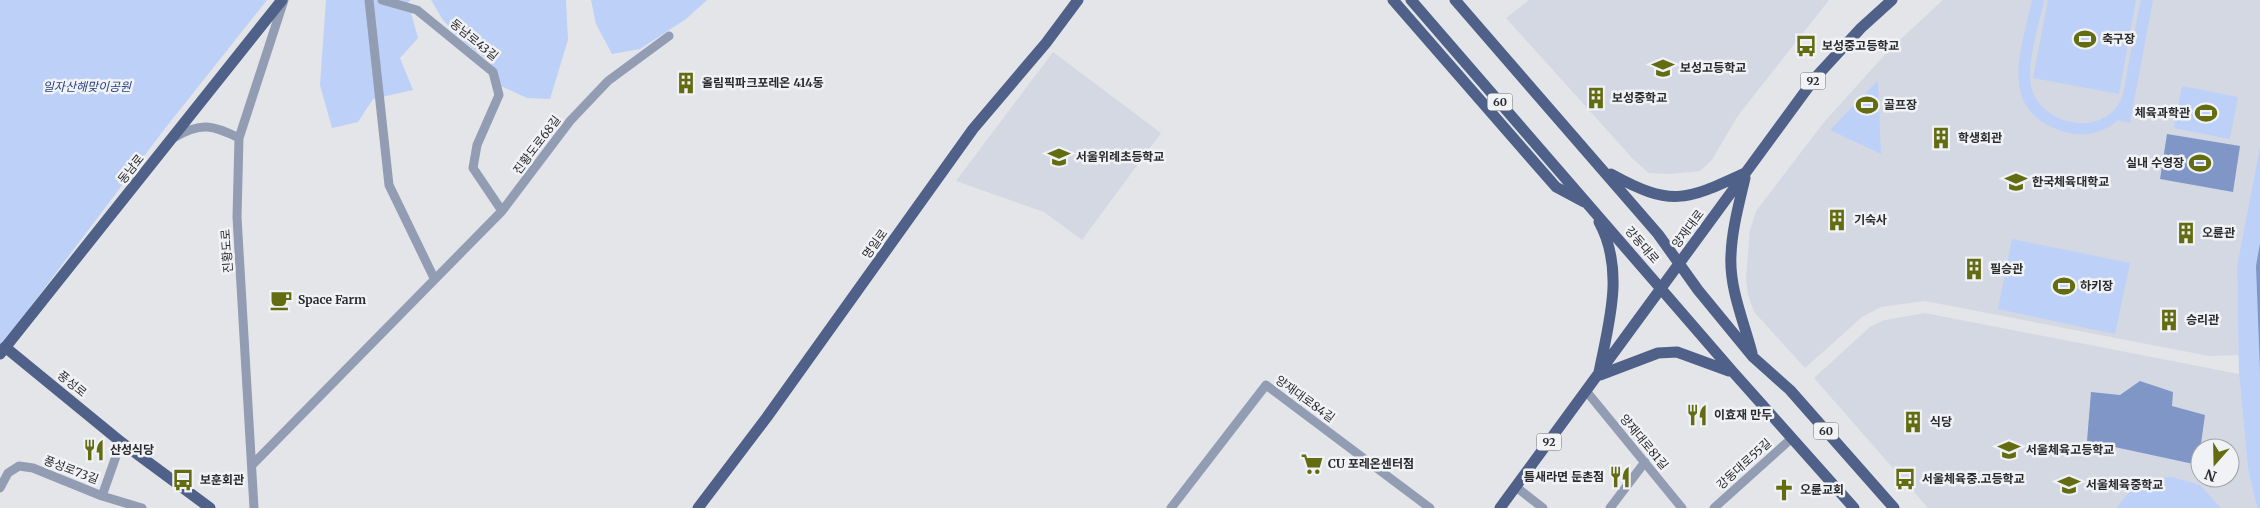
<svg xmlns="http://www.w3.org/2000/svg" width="2260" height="508" font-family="Merriweather,'Noto Sans KR',serif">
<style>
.built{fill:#d3d8e3;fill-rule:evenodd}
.green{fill:#bdd0f8}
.water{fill:#7f96c7}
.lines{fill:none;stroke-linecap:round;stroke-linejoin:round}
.minor{stroke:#929db3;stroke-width:9}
.major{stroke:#4f6188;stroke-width:11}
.labels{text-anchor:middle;stroke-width:5;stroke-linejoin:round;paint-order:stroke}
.shield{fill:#f0f2f6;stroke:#656769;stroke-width:1}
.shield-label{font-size:11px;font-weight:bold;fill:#2a2b2c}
.poi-label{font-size:12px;font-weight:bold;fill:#2a2b2c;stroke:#f0f2f6;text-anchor:start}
.street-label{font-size:12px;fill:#2a2b2c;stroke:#f0f2f6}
.park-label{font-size:12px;font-style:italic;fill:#28427f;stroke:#f0f2f6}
</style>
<rect width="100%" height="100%" fill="#e3e5e9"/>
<path class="built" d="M1529,0H1829L1737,117L1712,160L1700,171L1670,174L1649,173L1633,159L1506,18Z
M1943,0H2260V146L2237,266L2239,355L2209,356L1925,301L1881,307L1862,317L1805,368L1754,312L1748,295L1746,278L1750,230L1756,211L1825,121L1890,49Z
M1053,52L1161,133L1082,240L1044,212L956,181Z
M1925,313L2239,374L2248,469L2257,508H1928L1814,378L1870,327L1885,320ZM2200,448H2230V478H2200Z"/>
<path class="green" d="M0,0H267L163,131L0,347Z
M326,0H411L408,2L418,38L400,58L413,90L373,99L358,122L332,128L320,85Z
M431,0H566L568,40L550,99L527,98L501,86L490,62L459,38L443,20Z
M591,0H707L686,19L640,49L612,54L596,24Z
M2032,0H2044C2039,25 2025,66 2032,90C2044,127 2106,138 2122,97C2125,88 2126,77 2128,67C2132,45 2136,22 2141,0H2153L2130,123L2118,120C2103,133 2084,138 2065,132C1996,111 2021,52 2032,0Z
M2048,0H2136L2119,94L2033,78Z
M1878,80L1881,154L1830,130Z
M2182,86L2238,97L2230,139L2174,128Z
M2260,146V508H2257L2248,469L2239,374L2237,266Z
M2012,239L2130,263L2115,334L1998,309Z
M2172,477L2200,485L2221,508H2116L2133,488L2148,479Z"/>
<path class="water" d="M2167,134L2240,146L2233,192L2160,179Z
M2260,243V371L2256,266Z
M2140,381L2173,392L2172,406L2205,415L2198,465L2087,441L2091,392L2120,395Z"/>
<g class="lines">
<path class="minor" d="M369,0L389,185L434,278
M382,0L417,10L493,72L499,95L477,145L473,168L502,211
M175,137C201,122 213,125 239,138
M1587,392L1682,508
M253,464L502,211L570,121L608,81L669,36
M1516,487L1543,508
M0,488L8,473L19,466L33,468L102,496L142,508
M102,496L121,442
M254,508L237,217L239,138L284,0
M1171,508L1266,385L1430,508
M1610,508L1645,462
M1714,508L1792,438"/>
<path class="major" d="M1393,0L1556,187L1584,202
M1411,0L1733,372L1854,508
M1455,0L1658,234L1698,290L1753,357L1790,390L1894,508
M1611,174C1671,207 1685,201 1745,173
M1745,178C1739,204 1732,229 1731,255C1729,288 1744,322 1752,353
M1599,222C1625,270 1609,322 1599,372
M5,347L121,442L210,508
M0,354L282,0
M1600,375L1658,353L1677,352L1729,371
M698,508L767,417L973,129L1046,43L1078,0
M1500,508L1815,78L1861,28L1892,0"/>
</g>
<defs>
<g id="stadium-bare" transform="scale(1.725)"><path d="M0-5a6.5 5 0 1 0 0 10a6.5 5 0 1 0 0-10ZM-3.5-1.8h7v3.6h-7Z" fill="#646c11" stroke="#f0f2f6" stroke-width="2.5" paint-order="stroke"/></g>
<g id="bus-bare" transform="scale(1.725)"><path d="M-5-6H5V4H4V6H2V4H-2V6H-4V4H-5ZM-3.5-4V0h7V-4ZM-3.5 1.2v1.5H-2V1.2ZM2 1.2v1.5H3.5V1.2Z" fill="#646c11" stroke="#f0f2f6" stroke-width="2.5" paint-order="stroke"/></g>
<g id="school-bare" transform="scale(1.725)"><path d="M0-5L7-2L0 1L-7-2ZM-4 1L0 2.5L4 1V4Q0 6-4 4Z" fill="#646c11" stroke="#f0f2f6" stroke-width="2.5" paint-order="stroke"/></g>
<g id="building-bare" transform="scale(1.725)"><path d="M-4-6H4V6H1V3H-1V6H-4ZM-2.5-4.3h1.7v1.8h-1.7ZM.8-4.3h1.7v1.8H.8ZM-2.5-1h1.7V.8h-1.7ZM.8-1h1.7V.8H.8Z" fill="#646c11" stroke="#f0f2f6" stroke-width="2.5" paint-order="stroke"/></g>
<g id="university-bare" transform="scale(1.725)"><path d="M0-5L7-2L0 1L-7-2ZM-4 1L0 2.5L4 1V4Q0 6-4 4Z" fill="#646c11" stroke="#f0f2f6" stroke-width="2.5" paint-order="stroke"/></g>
<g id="cafe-bare" transform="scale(1.725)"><path d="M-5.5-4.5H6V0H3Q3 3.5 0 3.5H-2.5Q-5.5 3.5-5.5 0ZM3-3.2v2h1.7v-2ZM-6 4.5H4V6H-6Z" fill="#646c11" stroke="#f0f2f6" stroke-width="2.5" paint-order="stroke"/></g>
<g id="restaurant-bare" transform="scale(1.725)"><path d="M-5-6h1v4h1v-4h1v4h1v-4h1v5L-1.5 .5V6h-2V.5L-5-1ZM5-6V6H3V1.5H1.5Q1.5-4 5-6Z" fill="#646c11" stroke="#f0f2f6" stroke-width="2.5" paint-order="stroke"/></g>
<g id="supermarket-bare" transform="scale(1.725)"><path d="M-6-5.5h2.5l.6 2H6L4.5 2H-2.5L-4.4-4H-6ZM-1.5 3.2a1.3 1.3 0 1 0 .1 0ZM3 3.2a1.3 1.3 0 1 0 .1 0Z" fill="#646c11" stroke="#f0f2f6" stroke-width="2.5" paint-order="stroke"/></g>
<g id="church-bare" transform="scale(1.725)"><path d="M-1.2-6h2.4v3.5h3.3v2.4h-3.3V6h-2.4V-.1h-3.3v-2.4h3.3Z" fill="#646c11" stroke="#f0f2f6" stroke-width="2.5" paint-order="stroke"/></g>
</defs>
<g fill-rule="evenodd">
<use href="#stadium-bare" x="2085" y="39"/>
<use href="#bus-bare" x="1806" y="46"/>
<use href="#school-bare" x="1663" y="68"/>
<use href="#building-bare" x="686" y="83"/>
<use href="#building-bare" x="1596" y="98"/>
<use href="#stadium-bare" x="1867" y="105"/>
<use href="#stadium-bare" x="2206" y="113"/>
<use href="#building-bare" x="1941" y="138"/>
<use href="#school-bare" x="1059" y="157"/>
<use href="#stadium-bare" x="2200" y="163"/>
<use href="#university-bare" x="2016" y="182"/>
<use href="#building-bare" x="1837" y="220"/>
<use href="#building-bare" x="2186" y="233"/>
<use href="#building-bare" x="1974" y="269"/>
<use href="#stadium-bare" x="2064" y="286"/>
<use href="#cafe-bare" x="281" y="300"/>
<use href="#building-bare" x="2169" y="320"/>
<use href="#restaurant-bare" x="1697" y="415"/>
<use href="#building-bare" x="1913" y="422"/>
<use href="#restaurant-bare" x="94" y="450"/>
<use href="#school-bare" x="2009" y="450"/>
<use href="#supermarket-bare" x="1312" y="464"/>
<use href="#restaurant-bare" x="1620" y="477"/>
<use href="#bus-bare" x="1905" y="479"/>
<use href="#bus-bare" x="183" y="480"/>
<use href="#school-bare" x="2069" y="485"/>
<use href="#church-bare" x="1784" y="490"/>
</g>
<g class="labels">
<g class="shield">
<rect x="1800.5" y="72.5" width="25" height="17" rx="4"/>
<rect x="1487.5" y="93.5" width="25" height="17" rx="4"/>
<rect x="1813.5" y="422.5" width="25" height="17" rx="4"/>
<rect x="1536.5" y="433.5" width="25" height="17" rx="4"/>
</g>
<g class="shield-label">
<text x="1813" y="85">92</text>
<text x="1500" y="106">60</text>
<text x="1826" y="435">60</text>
<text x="1549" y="446">92</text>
</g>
<g class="poi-label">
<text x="2102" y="43">축구장</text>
<text x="1822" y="50">보성중고등학교</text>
<text x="1680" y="72">보성고등학교</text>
<text x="702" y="87">올림픽파크포레온 414동</text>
<text x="1612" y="102">보성중학교</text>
<text x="1884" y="109">골프장</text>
<text x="2190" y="117" text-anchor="end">체육과학관</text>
<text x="1958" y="142">학생회관</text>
<text x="1076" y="161">서울위례초등학교</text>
<text x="2184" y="167" text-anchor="end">실내 수영장</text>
<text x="2032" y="186">한국체육대학교</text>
<text x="1854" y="224">기숙사</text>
<text x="2202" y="237">오륜관</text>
<text x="1990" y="273">필승관</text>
<text x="2080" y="290">하키장</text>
<text x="298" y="304">Space Farm</text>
<text x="2186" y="324">승리관</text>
<text x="1714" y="419">이효재 만두</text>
<text x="1930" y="426">식당</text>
<text x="110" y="454">산성식당</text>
<text x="2026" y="454">서울체육고등학교</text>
<text x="1328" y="468">CU 포레온센터점</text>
<text x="1604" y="481" text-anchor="end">틈새라면 둔촌점</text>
<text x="1922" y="483">서울체육중.고등학교</text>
<text x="200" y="484">보훈회관</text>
<text x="2086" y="489">서울체육중학교</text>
<text x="1800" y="494">오륜교회</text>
</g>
<g class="street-label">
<text transform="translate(474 40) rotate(39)" y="4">동남로43길</text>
<text transform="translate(537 145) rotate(-53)" y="4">진황도로68길</text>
<text transform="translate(131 169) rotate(-51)" y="4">동남로</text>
<text transform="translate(1688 229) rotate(-53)" y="4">양재대로</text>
<text transform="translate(875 244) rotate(-54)" y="4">명일로</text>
<text transform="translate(1642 245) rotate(49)" y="4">강동대로</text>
<text transform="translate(227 251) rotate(-94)" y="4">진황도로</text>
<text transform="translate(72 384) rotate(39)" y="4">풍성로</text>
<text transform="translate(1305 399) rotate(36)" y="4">양재대로84길</text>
<text transform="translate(1644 442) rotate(50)" y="4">양재대로81길</text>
<text transform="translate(1744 464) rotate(-42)" y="4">강동대로55길</text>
<text transform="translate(71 470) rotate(21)" y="4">풍성로73길</text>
</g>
<g class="park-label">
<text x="87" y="91">일자산해맞이공원</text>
</g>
</g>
<g transform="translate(2215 463) rotate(200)"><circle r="24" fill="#f0f2f6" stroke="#a1a2a5"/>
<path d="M0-4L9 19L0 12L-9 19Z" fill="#646c11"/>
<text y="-8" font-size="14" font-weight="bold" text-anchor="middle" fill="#2a2b2c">N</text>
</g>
</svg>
